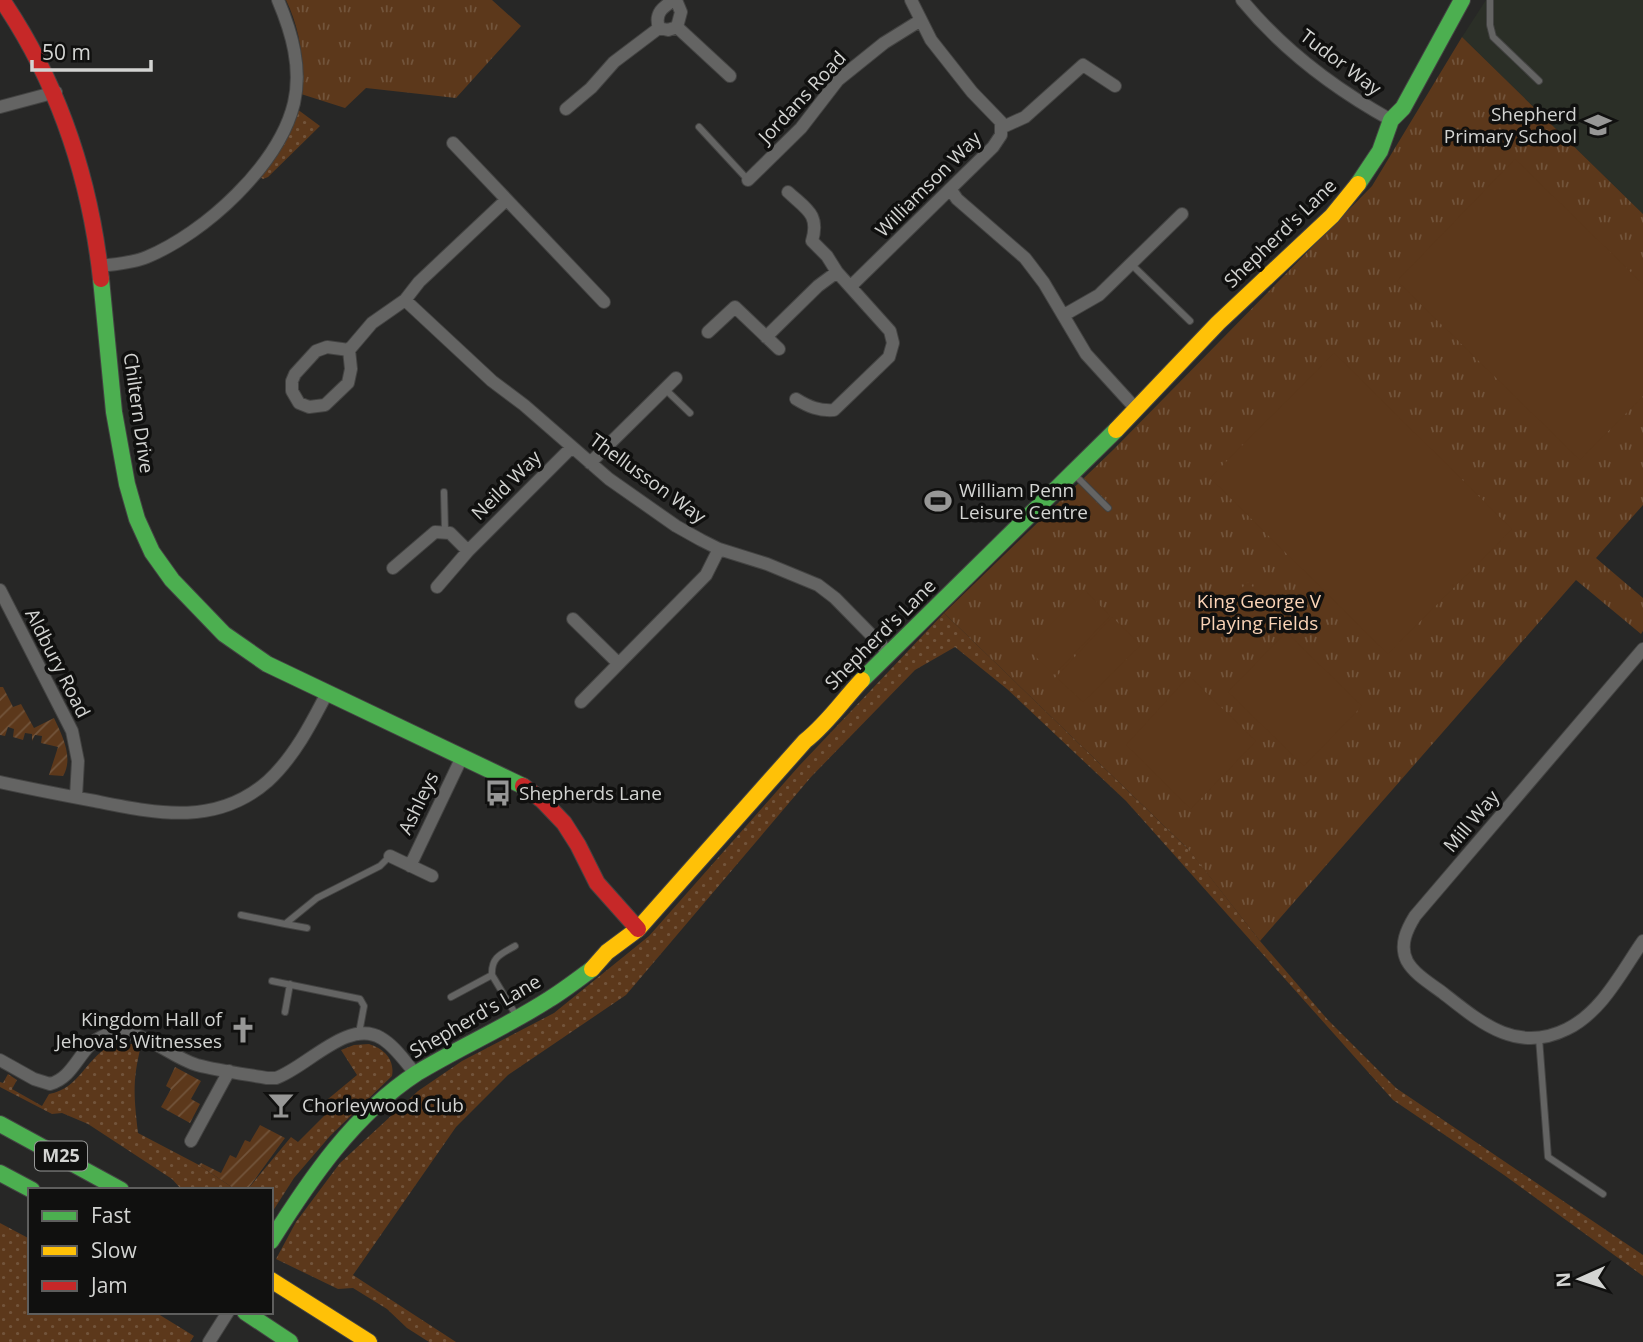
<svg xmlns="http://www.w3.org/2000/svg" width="1643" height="1342" font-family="'Open Sans',sans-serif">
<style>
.built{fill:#2b2f27}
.grass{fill:url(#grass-dots)}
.park{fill:url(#park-tufts)}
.garden{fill:url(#garden-furrows)}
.pitch{fill:#5c381b}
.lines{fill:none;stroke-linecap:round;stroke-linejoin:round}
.lane-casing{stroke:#434342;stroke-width:8}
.street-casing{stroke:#434342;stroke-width:14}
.fast-casing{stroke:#434342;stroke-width:18}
.slow-casing{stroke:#434342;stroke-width:18}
.jam-casing{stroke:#434342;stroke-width:18}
.lane{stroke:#646463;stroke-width:6}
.street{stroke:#646463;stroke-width:12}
.fast{stroke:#4caf50;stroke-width:16}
.slow{stroke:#ffc107;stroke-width:16}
.jam{stroke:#c62828;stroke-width:16}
.labels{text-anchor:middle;stroke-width:7;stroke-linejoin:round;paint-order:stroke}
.shield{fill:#10100f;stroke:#989998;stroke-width:2}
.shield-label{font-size:18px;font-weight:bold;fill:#d3d4d2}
.street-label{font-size:19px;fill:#d3d4d2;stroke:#10100f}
.poi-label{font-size:19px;fill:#d3d4d2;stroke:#10100f;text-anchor:start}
.park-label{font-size:19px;fill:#fad3b6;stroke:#10100f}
</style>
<defs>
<pattern id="grass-dots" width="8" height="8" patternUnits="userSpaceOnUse" patternTransform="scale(1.75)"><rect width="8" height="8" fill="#5c381b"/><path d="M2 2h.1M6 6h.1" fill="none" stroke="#72543b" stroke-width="1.8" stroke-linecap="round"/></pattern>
<pattern id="park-tufts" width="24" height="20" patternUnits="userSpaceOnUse" patternTransform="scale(1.75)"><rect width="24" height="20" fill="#5c381b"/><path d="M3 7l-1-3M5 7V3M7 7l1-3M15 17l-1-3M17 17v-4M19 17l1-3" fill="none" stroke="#72543b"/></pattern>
<pattern id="garden-furrows" width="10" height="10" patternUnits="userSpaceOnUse" patternTransform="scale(1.75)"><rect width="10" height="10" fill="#5c381b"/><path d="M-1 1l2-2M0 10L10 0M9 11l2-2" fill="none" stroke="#72543b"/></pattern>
</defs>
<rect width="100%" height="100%" fill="#272726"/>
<path class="built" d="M1486,0H1643V214L1462,37Z"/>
<path class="grass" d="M297,109L320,126L268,177L263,179L260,177Z
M944,613L1190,851L1260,941L1328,1020L1396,1088L1643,1255V1276L1504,1175L1393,1100L1126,801L1007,689L955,647L915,670L811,777L626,995L508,1075L456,1127L353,1275L456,1342H429L407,1328L387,1309L353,1288L338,1289L276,1259L296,1222L340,1163L418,1091L462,1061L554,1013L649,936L799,766Z
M114,1044H134L141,1046C132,1081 134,1098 138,1133L199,1165L236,1190H182L172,1179L88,1124L62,1113L52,1114L0,1087V1082L3,1083L8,1074L17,1080L12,1089L42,1106L49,1094C80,1089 87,1055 114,1044Z
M369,1044C384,1049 395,1059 392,1076L330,1136L294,1178L271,1214V1190H247L291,1137L298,1142L334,1106L328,1099L357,1075L341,1050L354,1045Z
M0,1223L30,1239V1312H155L194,1336L190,1342H0Z"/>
<path class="park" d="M286,0H492L521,26L456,98L366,88L345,108L301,94C305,62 300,29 286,0Z
M1462,37L1643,214V505L1596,558L1643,598V631L1641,634L1576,580L1260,941L1188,849L944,613L1114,449L1372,186Z"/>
<path class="garden" d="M0,687H3L13,707L21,704L34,728L54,718C62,735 74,758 63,776L49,775L58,747L41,743L42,736L35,735L32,741V734L25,733L23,740L13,737L14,729L8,727L5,736L0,735Z
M175,1067L201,1081L191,1099L200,1104L190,1123L161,1107L171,1089L166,1086Z
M260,1125L285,1138L247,1190H236L199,1165L201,1163L221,1173L230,1155L236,1158L245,1140L250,1142Z"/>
<path class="pitch" d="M1515,159L1643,284V396L1580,460L1397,281Z
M1334,353L1512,529L1388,654L1210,478Z
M1248,582L1261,595L1236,620L1223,606Z
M1085,590L1110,616L1054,675L1027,648Z
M1112,617L1141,645L1083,702L1056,677Z
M1286,632L1362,706L1304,766L1228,692Z
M1189,676L1256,741L1191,809L1126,745Z"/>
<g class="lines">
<g class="lane-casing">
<path id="lane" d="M1490,0V25L1493,37L1539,81
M699,127L748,180
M1132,265L1190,321
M665,389L690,413
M1074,474L1108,508
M444,492L445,531
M241,915L285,924L317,898L380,866L390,856
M285,924L307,928
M492,975C491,957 501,954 515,946
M272,981L360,999L364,1006L359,1033
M451,997L492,975L516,1015
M285,1012L290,984
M1539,1038L1548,1157L1603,1194"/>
</g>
<g class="street-casing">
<path id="street" d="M1242,0C1283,50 1335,89 1391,120
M677,27L730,76
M659,28C654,13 663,7 674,0
M0,107L56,92
M566,109L591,88L614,62L659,28L668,30L677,27L681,12L676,0
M1003,127L1025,117L1083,65L1115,86
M453,143L604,302
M748,180L801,128L838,80L884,43L921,20
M951,190L957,199L1025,258L1044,283L1086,354L1137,410
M788,192C806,209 820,214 812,241L827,256L837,272
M100,266C116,264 133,263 147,257C205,233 279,165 294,103C302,68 292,33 278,0
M851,286L993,147L1001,135V122L972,92L931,40L911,0
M405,300L492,381L524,405L609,479L676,526L701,540L719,549L767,564L818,585L835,598L888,652
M1064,315L1099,295L1182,214
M708,332L735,307L779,349
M766,337L818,286L837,272L890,331L893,343L889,357L834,410C819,411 809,407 796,399
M349,350L351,369L348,383L325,405L309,407L299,403L292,391V381L295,374L316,351L327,347L349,350L372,323L405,300L419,282L506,200
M590,463L676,378
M393,568L435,532L450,533L468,551
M437,587L468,551L572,447
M0,590L72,731L78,761L76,797
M573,619L618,663
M1643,649L1415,916C1407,929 1399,945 1407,961C1414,974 1431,984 1443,993C1481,1023 1517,1054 1567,1029C1602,1012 1622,971 1643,941
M581,702L706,575L719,549
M0,782C32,789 63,795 95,801C155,813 216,827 268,781C294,757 311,724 327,693
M390,856L432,876
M410,866L462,757
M0,1060L34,1079L50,1084C75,1077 79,1048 101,1037C136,1020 166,1056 197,1065C220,1071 244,1074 267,1078H276C306,1068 348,1018 381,1038C395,1046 405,1062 416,1074
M191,1141L229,1071
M209,1342L228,1312"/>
</g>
<g class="fast-casing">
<path id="fast" d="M1358,184L1380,151L1391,120L1403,108L1462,0
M101,279L114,412L127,484L137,519L152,552L172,580L224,634L267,664L523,786
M862,680L1116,430
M0,1124L121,1190
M0,1173L32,1190
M271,1241C310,1179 354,1114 417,1073C460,1047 506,1027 548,1000C563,991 577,980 592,969
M245,1312L290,1342"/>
</g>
<g class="slow-casing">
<path id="slow" d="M1116,430L1218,323L1332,216L1358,184
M592,969L607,952L638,929L805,741C827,724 843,700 862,680
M271,1280L369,1342"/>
</g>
<g class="jam-casing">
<path id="jam" d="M2,0C59,84 90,178 101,279
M523,786L542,800L564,823L578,845L597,883L638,929"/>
</g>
<use href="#lane" class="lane"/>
<use href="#street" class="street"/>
<use href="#fast" class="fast"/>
<use href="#slow" class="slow"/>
<use href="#jam" class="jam"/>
</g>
<defs>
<g id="school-bare" transform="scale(2.1)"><path d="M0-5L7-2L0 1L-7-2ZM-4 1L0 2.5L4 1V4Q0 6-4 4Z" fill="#979796" stroke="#10100f" stroke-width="2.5" paint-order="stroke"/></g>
<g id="stadium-bare" transform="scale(2.1)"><path d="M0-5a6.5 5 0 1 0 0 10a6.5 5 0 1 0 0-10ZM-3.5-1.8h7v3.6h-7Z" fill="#979796" stroke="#10100f" stroke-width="2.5" paint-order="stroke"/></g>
<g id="bus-bare" transform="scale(2.1)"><path d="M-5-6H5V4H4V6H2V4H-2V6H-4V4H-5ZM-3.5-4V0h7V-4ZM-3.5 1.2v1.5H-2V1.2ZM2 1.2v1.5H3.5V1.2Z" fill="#979796" stroke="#10100f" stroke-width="2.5" paint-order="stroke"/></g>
<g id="church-bare" transform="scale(2.1)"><path d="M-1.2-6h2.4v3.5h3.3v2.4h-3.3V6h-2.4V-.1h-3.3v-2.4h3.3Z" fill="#979796" stroke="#10100f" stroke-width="2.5" paint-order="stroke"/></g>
<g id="bar-bare" transform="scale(2.1)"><path d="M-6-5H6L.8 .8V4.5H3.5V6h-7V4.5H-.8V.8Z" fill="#979796" stroke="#10100f" stroke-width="2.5" paint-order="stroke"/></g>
</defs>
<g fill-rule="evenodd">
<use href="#school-bare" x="1598" y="125"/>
<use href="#stadium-bare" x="938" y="501"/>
<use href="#bus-bare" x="498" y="793"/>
<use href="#church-bare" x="243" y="1030"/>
<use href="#bar-bare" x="281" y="1105"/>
</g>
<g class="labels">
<rect class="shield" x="35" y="1141.5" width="52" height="29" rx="5"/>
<g class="shield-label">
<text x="61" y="1162">M25</text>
</g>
<g class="street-label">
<text transform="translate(1341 62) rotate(37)" y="7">Tudor Way</text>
<text transform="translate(802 97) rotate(-47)" y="7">Jordans Road</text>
<text transform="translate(928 184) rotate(-45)" y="7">Williamson Way</text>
<text transform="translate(1280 233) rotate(-44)" y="7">Shepherd's Lane</text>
<text transform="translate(139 413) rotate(82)" y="7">Chiltern Drive</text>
<text transform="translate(648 478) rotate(36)" y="7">Thellusson Way</text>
<text transform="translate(506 485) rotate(-45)" y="7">Neild Way</text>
<text transform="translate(880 634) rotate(-45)" y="7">Shepherd's Lane</text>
<text transform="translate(58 663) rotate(63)" y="7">Aldbury Road</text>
<text transform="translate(418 803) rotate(-64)" y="7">Ashleys</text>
<text transform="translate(1471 821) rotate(-50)" y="7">Mill Way</text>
<text transform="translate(475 1016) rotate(-30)" y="7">Shepherd's Lane</text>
</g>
<g class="poi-label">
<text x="1577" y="121" text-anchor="end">Shepherd<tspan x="1577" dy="22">Primary School</tspan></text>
<text x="959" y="497">William Penn<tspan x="959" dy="22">Leisure Centre</tspan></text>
<text x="519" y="800">Shepherds Lane</text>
<text x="222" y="1026" text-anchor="end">Kingdom Hall of<tspan x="222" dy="22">Jehova's Witnesses</tspan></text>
<text x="302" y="1112">Chorleywood Club</text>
</g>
<g class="park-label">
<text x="1259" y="608">King George V<tspan x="1259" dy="22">Playing Fields</tspan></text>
</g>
</g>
<rect x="28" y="1188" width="245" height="126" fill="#10100f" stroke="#5e5e5d" stroke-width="2"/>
<rect x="42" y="1211" width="35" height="10" fill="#4caf50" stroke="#5e5e5d" stroke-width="2"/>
<text x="91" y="1223" font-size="21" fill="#d3d4d2">Fast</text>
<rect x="42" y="1246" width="35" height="10" fill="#ffc107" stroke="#5e5e5d" stroke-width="2"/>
<text x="91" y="1258" font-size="21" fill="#d3d4d2">Slow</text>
<rect x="42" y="1281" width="35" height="10" fill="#c62828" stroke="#5e5e5d" stroke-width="2"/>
<text x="91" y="1293" font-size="21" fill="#d3d4d2">Jam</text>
<g transform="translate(1580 1279) rotate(267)" stroke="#10100f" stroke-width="5" paint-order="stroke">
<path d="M0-5L12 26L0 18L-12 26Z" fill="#d3d4d2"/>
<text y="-10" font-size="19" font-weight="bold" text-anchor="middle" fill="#d3d4d2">N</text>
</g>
<path d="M32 60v10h119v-10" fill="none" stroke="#d3d4d2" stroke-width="3.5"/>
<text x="42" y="60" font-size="21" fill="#d3d4d2" stroke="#10100f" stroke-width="5" paint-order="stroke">50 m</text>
</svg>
